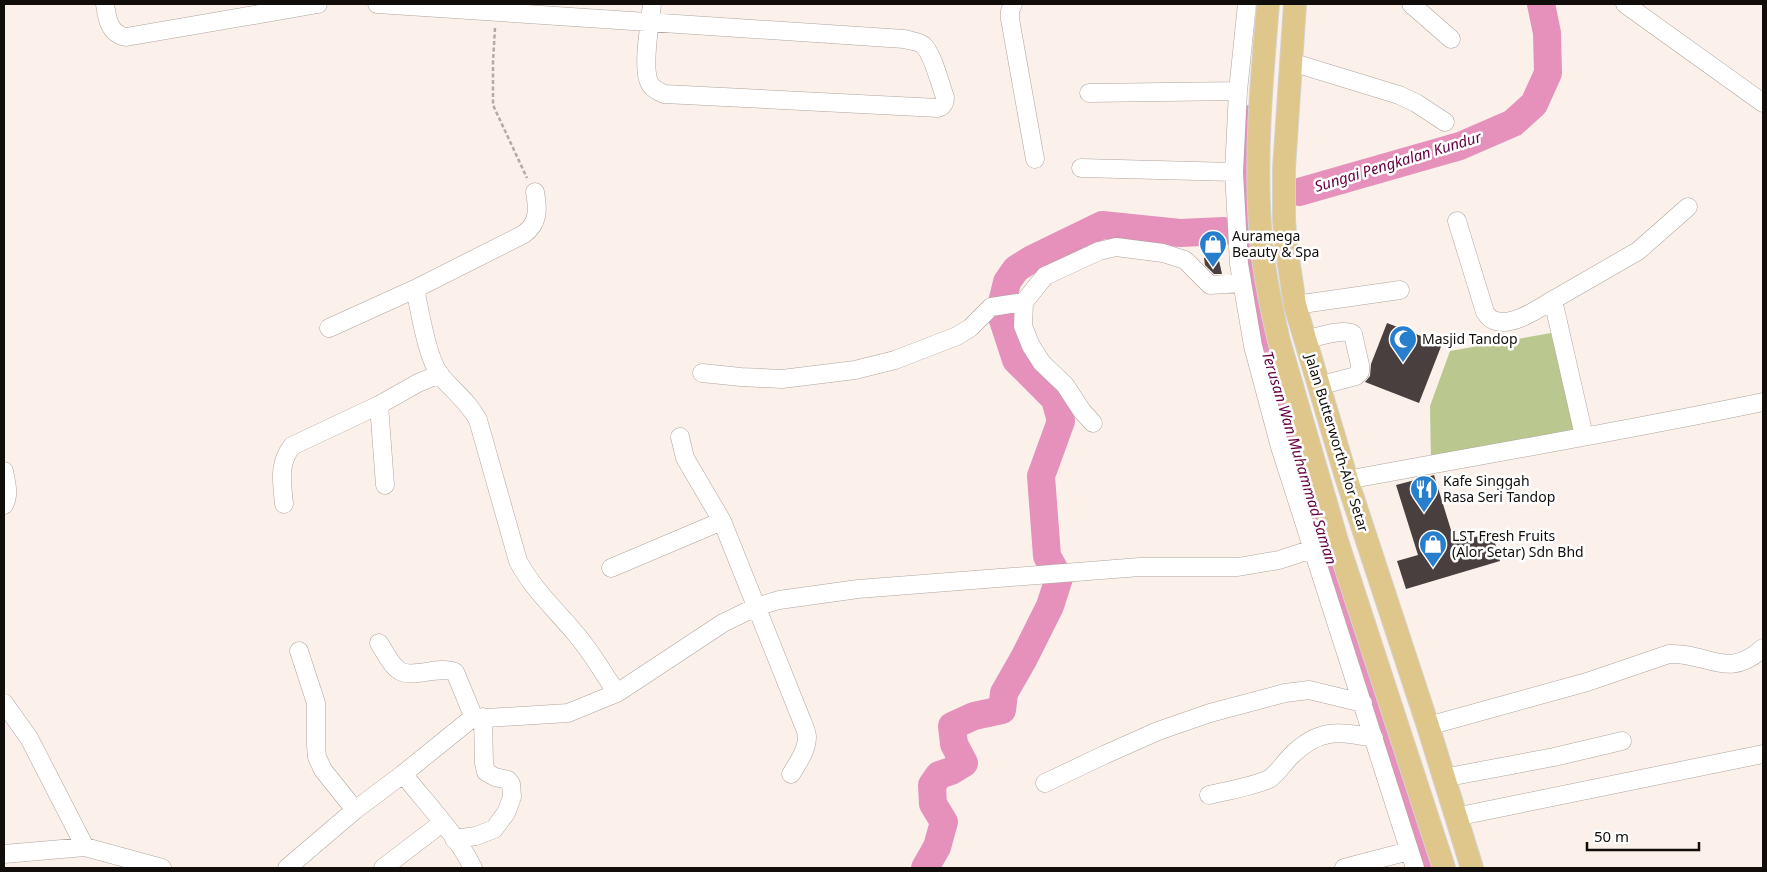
<svg xmlns="http://www.w3.org/2000/svg" width="1767" height="872" font-family="'Noto Sans',sans-serif">
<style>
.green{fill:#bac88f}
.lines{fill:none;stroke-linecap:round;stroke-linejoin:round}
.canal{stroke:#e591bc;stroke-width:16}
.river{stroke:#e591bc;stroke-width:28}
.building{fill:#493f3e}
.minor-casing{stroke:#aea49e;stroke-width:19}
.major-casing{stroke:#d4d3d3;stroke-width:24}
.path{stroke:#b2aaa5;stroke-width:2.5;stroke-dasharray:4 2.5;stroke-linecap:butt}
.minor{stroke:#fff;stroke-width:18}
.major{stroke:#dfc78c;stroke-width:22}
.labels{text-anchor:middle;stroke-width:5;stroke-linejoin:round;paint-order:stroke}
.poi-label{font-size:14px;fill:#100d0b;stroke:#fff;text-anchor:start}
.street-label{font-size:14px;fill:#100d0b;stroke:#fff}
.water-label{font-size:15px;font-style:italic;fill:#660043;stroke:#fff}
</style>
<rect width="100%" height="100%" fill="#fbf1ea"/>
<path class="green" d="M1551,333L1576,435L1431,461L1430,406L1450,351Z"/>
<g class="lines">
<path class="canal" d="M1249,113C1243,195 1251,273 1265,354L1431,868"/>
<path class="river" d="M1299,192L1460,146L1513,123L1534,104L1548,73L1547,33L1541,4
M925,868L937,847L944,822L933,804L932,785L939,775L951,771L964,763L954,744L952,726L974,716L1002,710L1004,693L1024,658L1050,606L1059,578L1047,556L1041,476L1061,421L1055,399L1016,360L1000,311L1007,282L1016,269L1032,259L1102,225L1180,233L1224,231"/>
</g>
<path class="building" d="M1218,256L1222,274H1214L1205,265L1204,258Z
M1387,323L1442,344L1419,403L1365,382L1370,376L1371,364Z
M1434,475L1455,543L1492,532L1500,561L1406,589L1397,561L1418,555L1396,485Z"/>
<g class="lines">
<g class="minor-casing">
<path id="minor" d="M105,4C107,18 109,34 126,37L318,4
M377,4L904,39C911,41 918,41 923,45C933,54 940,84 945,97C945,103 944,106 938,108L664,94C658,91 652,89 649,82C642,66 650,23 652,4
M1013,4L1010,11V19L1035,159
M1247,4L1238,91L1234,172L1239,264L1253,346L1280,447L1415,868
M1411,4L1451,39
M1625,4L1763,103
M1291,62L1399,95L1416,103L1445,122
M1089,93L1238,91
M1081,168L1234,172
M1457,221L1485,312C1487,315 1490,319 1493,320C1511,328 1538,309 1553,300
M415,289C420,311 427,358 440,375C453,391 468,401 478,420L518,561C532,588 555,609 575,633C591,651 603,673 617,693
M1295,305L1400,290
M329,328L415,289L524,234C539,223 538,209 535,192
M1306,340C1317,337 1343,328 1353,334L1360,365V372L1356,376L1318,386
M702,373L741,377L782,379L855,370L895,360L957,336L970,328L991,307L1024,302
M379,405L385,485
M1093,423L1082,411L1065,385L1042,363L1031,346L1023,326L1024,302L1045,276L1099,251L1116,247L1163,253L1185,260L1210,285L1242,283
M1584,436L1553,300L1638,251L1688,207
M680,437L685,458L722,521L802,721C804,726 807,732 807,737C807,750 798,763 791,774
M4,471C6,482 10,495 4,505
M1347,480C1486,454 1625,431 1763,402
M284,504C282,482 278,464 292,446L379,405L418,383L440,374
M611,568L722,521
M379,643C385,652 391,666 400,671C413,679 438,665 455,672L474,718
M299,651L316,703V745L317,757L323,770L355,810
M4,703L29,738L85,847
M1428,726L1587,682L1669,654C1708,652 1727,681 1763,648
M403,774C426,803 457,835 473,868
M1443,778L1554,757L1622,741
M1045,783L1104,755L1158,731L1210,713L1285,693L1309,690L1363,703
M1209,795C1226,791 1255,786 1269,779C1277,774 1284,763 1290,757C1318,728 1338,731 1374,738
M1455,817L1763,754
M454,839L476,836L494,829L506,813L512,797L511,784L508,780L495,777L486,772L484,763L483,717
M4,854L85,847L162,868
M287,868L355,810L403,774L471,719L568,713L617,693L723,623L756,607L779,600L858,589L1140,567H1238L1279,560L1337,541
M383,868L442,823
M1344,868L1409,851"/>
</g>
<g class="major-casing">
<path id="major" d="M1268,4C1262,77 1255,151 1260,225C1262,264 1270,303 1279,341L1337,541L1444,868
M1295,4L1284,168V221L1287,252L1295,305L1347,480L1428,726L1472,868"/>
</g>
<path class="path" d="M495,28L493,62V105L527,178"/>
<use href="#minor" class="minor"/>
<use href="#major" class="major"/>
</g>
<defs>
<g id="shop-pin" transform="scale(1.4375)"><path d="M0 17L-7.5 6A9.5 9.5 0 1 1 7.5 6Z" fill="#267ecc" stroke="#fff"/><path d="M-5-2.5h2.3a2.7 3.5 0 0 1 5.4 0H5L5.5 6h-11ZM-1.5-2.5h3a1.5 2.3 0 0 0-3 0Z" fill="#fff"/></g>
<g id="mosque-pin" transform="scale(1.4375)"><path d="M0 17L-7.5 6A9.5 9.5 0 1 1 7.5 6Z" fill="#267ecc" stroke="#fff"/><path d="M3.5-4.9A6 6 0 1 0 3.5 4.9A5 5 0 1 1 3.5-4.9Z" fill="#fff"/></g>
<g id="restaurant-pin" transform="scale(1.4375)"><path d="M0 17L-7.5 6A9.5 9.5 0 1 1 7.5 6Z" fill="#267ecc" stroke="#fff"/><path d="M-5-6h1v4h1v-4h1v4h1v-4h1v5L-1.5 .5V6h-2V.5L-5-1ZM5-6V6H3V1.5H1.5Q1.5-4 5-6Z" fill="#fff"/></g>
</defs>
<g fill-rule="evenodd">
<use href="#shop-pin" x="1213" y="244"/>
<use href="#mosque-pin" x="1403" y="339"/>
<use href="#restaurant-pin" x="1424" y="489"/>
<use href="#shop-pin" x="1433" y="544"/>
</g>
<g class="labels">
<g class="poi-label">
<text x="1232" y="241">Auramega<tspan x="1232" dy="16">Beauty &amp; Spa</tspan></text>
<text x="1422" y="344">Masjid Tandop</text>
<text x="1443" y="486">Kafe Singgah<tspan x="1443" dy="16">Rasa Seri Tandop</tspan></text>
<text x="1452" y="541">LST Fresh Fruits<tspan x="1452" dy="16">(Alor Setar) Sdn Bhd</tspan></text>
</g>
<g class="street-label">
<text transform="translate(1337 443) rotate(73)" y="5">Jalan Butterworth-Alor Setar</text>
</g>
<g class="water-label">
<text transform="translate(1398 162) rotate(-17)" y="5">Sungai Pengkalan Kundur</text>
<text transform="translate(1299 458) rotate(73)" y="5">Terusan Wan Muhammad Saman</text>
</g>
</g>
<rect width="1767" height="872" fill="none" stroke="#100d0b" stroke-width="10"/>
<path d="M1587 842v8h112v-8" fill="none" stroke="#100d0b" stroke-width="2.5"/>
<text x="1594" y="842" font-size="15" fill="#100d0b" stroke="#ffffff" stroke-width="4" paint-order="stroke">50 m</text>
</svg>
